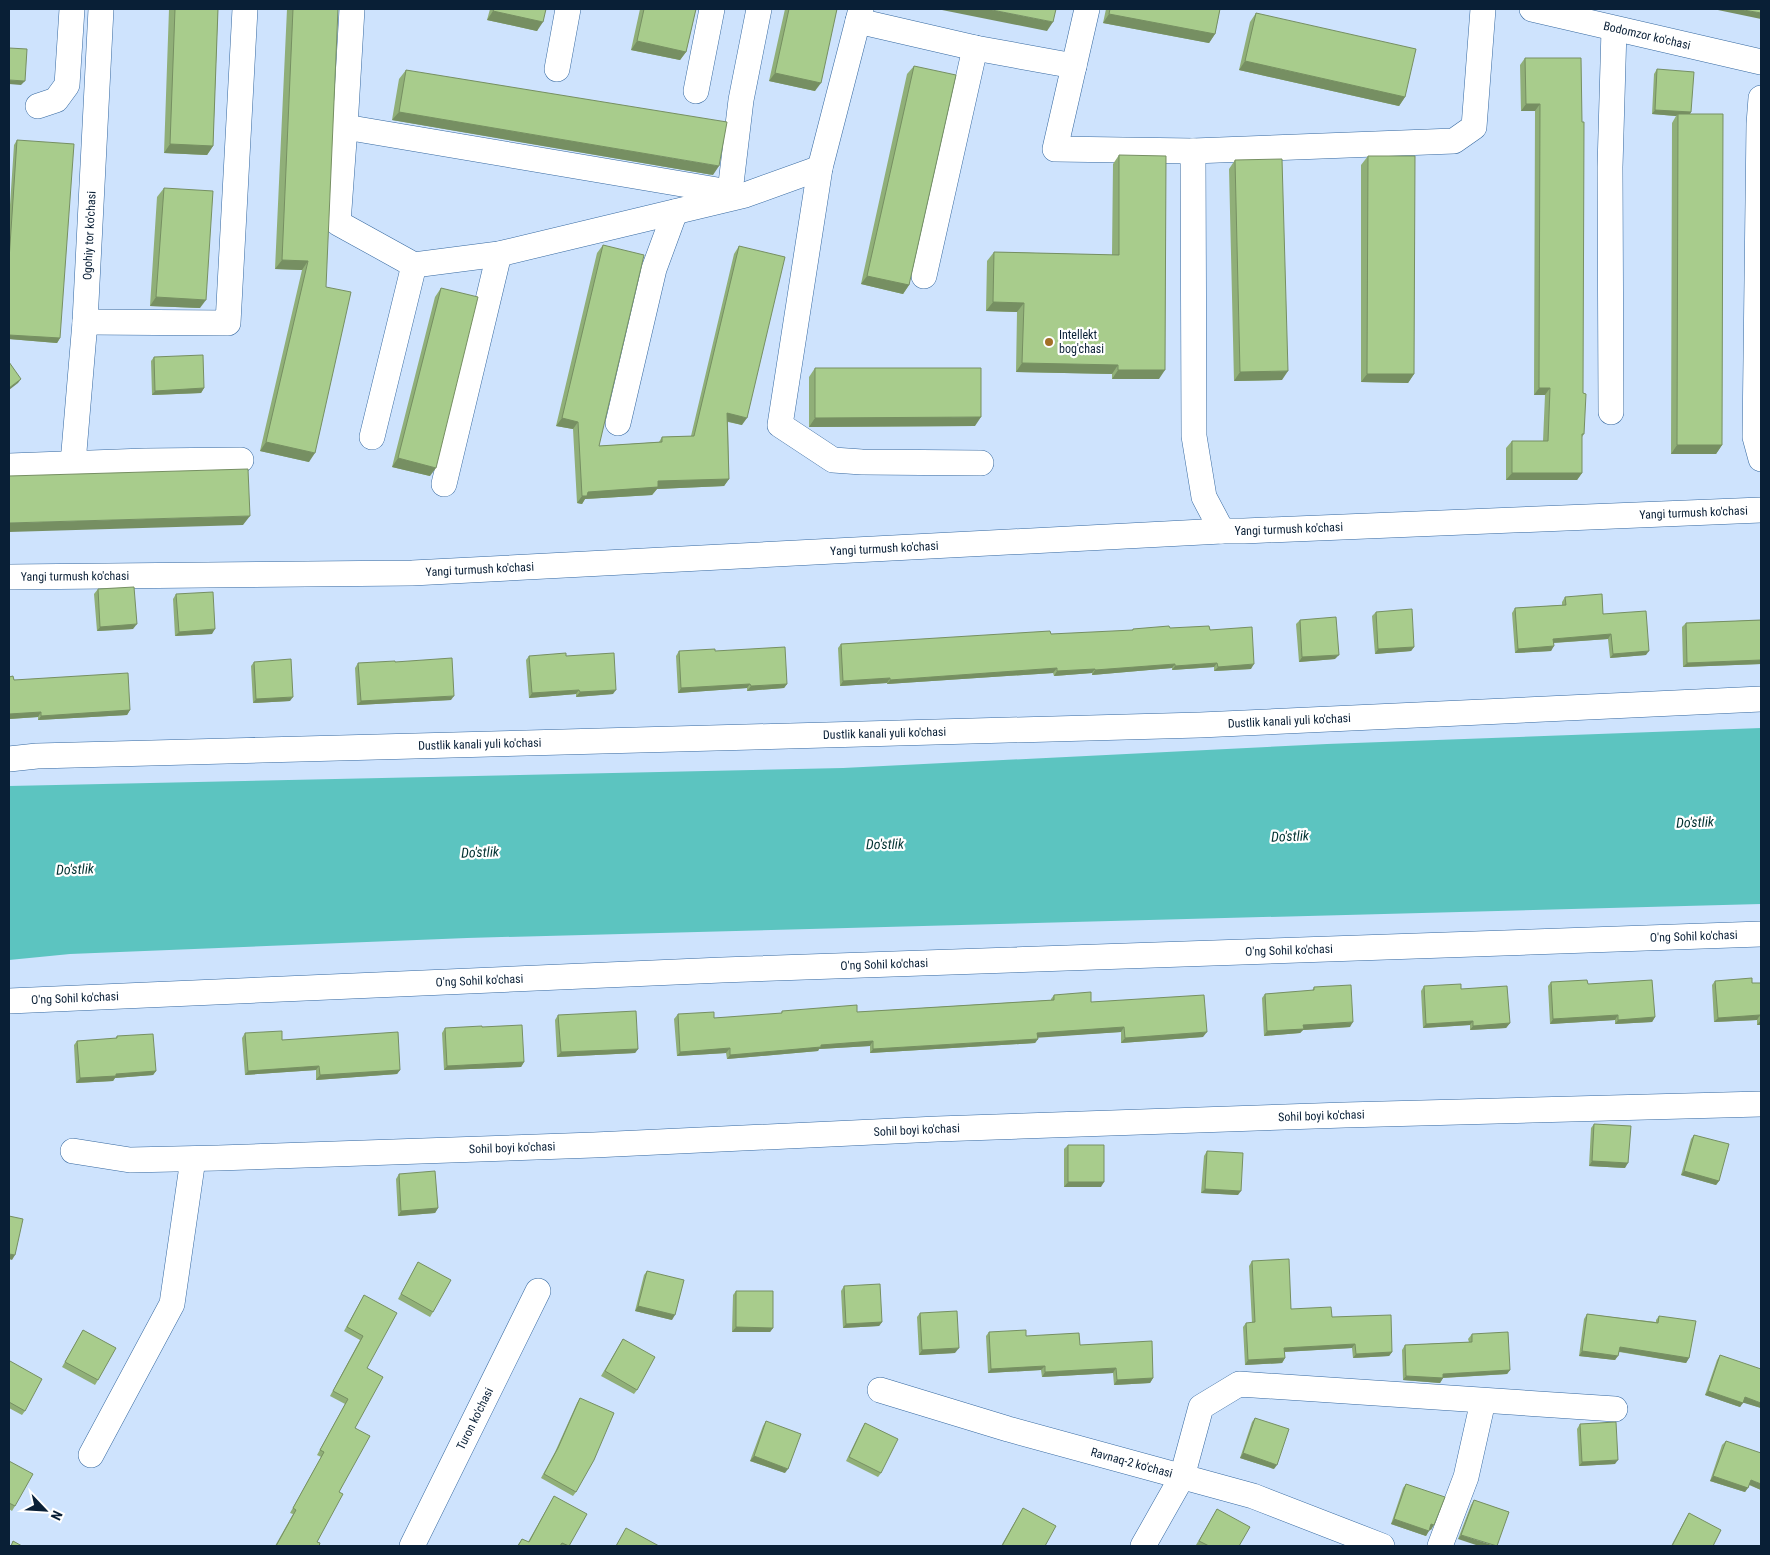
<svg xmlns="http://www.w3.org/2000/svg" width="1770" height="1555" font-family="'Roboto Condensed',sans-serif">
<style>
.water{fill:#5cc4c0}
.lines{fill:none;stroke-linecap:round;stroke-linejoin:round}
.minor-casing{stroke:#3568a0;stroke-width:26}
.minor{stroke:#fff;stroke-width:25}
.wall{fill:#90af78}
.shaded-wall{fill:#768f62}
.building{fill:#a8cc8c;stroke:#768f62}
.poi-dot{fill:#a26f26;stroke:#fff;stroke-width:2}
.labels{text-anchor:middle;stroke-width:4.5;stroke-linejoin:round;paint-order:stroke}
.street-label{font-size:12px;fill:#091f36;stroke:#fff}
.poi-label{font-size:12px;fill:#091f36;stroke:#fff;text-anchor:start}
.water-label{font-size:14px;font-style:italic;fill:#003130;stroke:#fff}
</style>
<rect width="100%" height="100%" fill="#cee3fd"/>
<path class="water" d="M1761,728V904L467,938L70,954L9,960V786L843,768L1327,744Z"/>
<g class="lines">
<g class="minor-casing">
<g id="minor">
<path d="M352,9L345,127L338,223L414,265L499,254L745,195L820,168"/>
<path d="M861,9L820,168L780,425L833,460L862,462L981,463"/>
<path d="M1087,9L1055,149L1193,151L1454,141L1474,127L1483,9"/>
<path id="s1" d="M1532,9L1761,62"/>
<path d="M858,21L975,48L1074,66"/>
<path d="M557,69L568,9"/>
<path d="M696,91L712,9"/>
<path d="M1761,98L1759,124L1755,437L1761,459"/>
<path d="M38,106L56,100L67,85L72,9"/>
<path d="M345,127L735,193"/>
<path d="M1193,151L1194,436L1204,497L1222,531"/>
<path d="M730,192L741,100L759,9"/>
<path d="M924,276L975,48"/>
<path d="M85,322L228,323L245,9"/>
<path d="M1611,412L1610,167L1614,29"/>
<path d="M618,423L654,269L675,212"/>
<path d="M372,437L414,265"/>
<path id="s2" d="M73,463L85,322L101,9"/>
<path d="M9,466L145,461L241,460"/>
<path d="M444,484L499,254"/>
<path id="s3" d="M9,577L412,573L1222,531H1244L1761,510"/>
<path id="s4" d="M9,759L37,756L1200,725L1761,699"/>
<path id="s5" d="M9,1001L722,970L1761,934"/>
<path id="s6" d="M73,1151L130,1160L218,1158L594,1145L937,1129L1345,1115L1761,1104"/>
<path id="s7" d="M880,1390L1008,1429L1253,1496L1382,1546"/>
<path d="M91,1455L172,1304L193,1159"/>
<path id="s8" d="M412,1546L538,1291"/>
<path d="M1143,1546L1182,1477L1201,1407L1239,1384L1615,1409"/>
<path d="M1440,1546L1466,1477L1483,1401"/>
</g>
</g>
<use href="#minor" class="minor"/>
</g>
<path class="wall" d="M169,9H218L213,146L207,155L164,153Z
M287,9H338L309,462L260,451L302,270L275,269Z
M490,9H546L537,31L487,20Z
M640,9H696L686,52L680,60L631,50Z
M785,9H837L815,91L769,81Z
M1106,9H1220L1215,34L1209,43L1103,23Z
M1256,13L1405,97L1399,106L1239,70L1250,22Z
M1525,58H1581L1583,393L1584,434L1582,437V473L1577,480H1506V448L1512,441H1543L1545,395H1534L1535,111H1521L1520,65Z
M914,66L909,285L903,294L861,284L907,74Z
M1657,69L1691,112L1690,114L1722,445L1716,454H1671L1672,123L1676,116L1652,114L1654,74Z
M406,70L713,175L392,120L399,79Z
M17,140L60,338L57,343L9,339V220L14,145Z
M1119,155L1159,379H1112V374L1016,372L1017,312L986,311L987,261L994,252L1112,255L1113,164Z
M1368,156L1414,374L1408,383L1361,382V165Z
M1235,160L1282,380L1234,381L1229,169Z
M164,188L200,308L150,306L157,197Z
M603,245L599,446L659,442L662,437L691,436L734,254L739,246L742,425L728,422L729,479L724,486L657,489L652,495L585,499L582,504L577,503L573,429L556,426L597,253Z
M441,288L430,476L392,467L435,297Z
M154,357L204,388L201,393L152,395L151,361Z
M815,368L975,426L809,427V377Z
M98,589L133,629L97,631L94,594Z
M176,594L212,634L175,636L173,599Z
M1565,597L1603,614L1646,655L1610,658L1608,639L1554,643L1551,651L1515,653L1512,613L1515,608L1562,605V602Z
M1376,612L1414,647L1411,651L1375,654L1372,616Z
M1300,620L1335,659L1299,662L1296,624Z
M1761,620V664L1683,667L1682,627L1686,623Z
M1170,628L1210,630L1251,669L1214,671V667L1172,670V668L1092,675V673L1054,676L1053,673L887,684V683L840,686L838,648L841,644L1132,631L1133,629Z
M679,651H715L787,684L784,688L747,691V688L678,693L676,656Z
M529,656L613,694L576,697V694L529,698L526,660Z
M254,662L290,701L253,703L251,666Z
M395,662L451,700L357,705L355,668L358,663Z
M9,677L14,680L130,710L127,715L38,720V717L9,719Z
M1715,981L1752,983H1761V1025H1757V1020L1714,1022L1712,985Z
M1551,982L1588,984L1655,1017L1652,1022L1615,1024V1020L1550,1024L1548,986Z
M1424,986L1461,989L1510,1023L1506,1028L1470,1030V1025L1423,1028L1421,991Z
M1314,987L1350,1027L1303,1030L1300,1033L1264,1036L1262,998L1265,994L1312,991Z
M1054,995L1091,1002L1203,1037L1121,1043V1032L1038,1037V1039L1035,1043L870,1053V1046L819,1049L818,1051L727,1059L726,1053L677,1056L674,1019L678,1014L714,1018L781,1014L782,1011L857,1012L1051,1000V999Z
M558,1015L638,1049L635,1053L557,1057L555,1020Z
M482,1027L524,1062L521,1067L444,1070L442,1033L445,1028Z
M245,1033L282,1040L400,1070L397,1074L316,1080V1070L245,1075L242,1038Z
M117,1036L156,1071L153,1075L115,1078L113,1081L76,1083L74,1045L77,1041L115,1039Z
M1594,1124L1625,1168L1589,1166L1591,1128Z
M1694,1135L1719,1181L1716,1185L1681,1175L1691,1139Z
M1068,1145L1101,1187H1064V1149Z
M1207,1151L1238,1195L1201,1193L1204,1156Z
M399,1174L438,1208L435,1213L398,1216L396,1179Z
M1252,1261L1291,1309L1332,1317L1392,1352L1389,1356L1353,1358L1352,1348L1284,1352L1285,1358L1282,1363L1245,1365L1243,1327L1246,1323H1252L1249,1266Z
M418,1262L433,1312L430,1317L398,1299Z
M647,1271L672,1320L635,1311L644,1275Z
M844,1286L882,1322L879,1326L843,1328L841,1291Z
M736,1291L773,1328L770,1332H732L733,1295Z
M364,1295L367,1368L355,1428L339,1492L317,1542L319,1546H275L293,1514L290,1513L321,1457L317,1455L345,1404L330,1396L360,1340L344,1331Z
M920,1313L955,1353L919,1355L917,1317Z
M1587,1314L1656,1322V1320L1659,1316L1689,1358L1686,1363L1619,1352L1615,1360L1579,1356L1584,1319Z
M83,1330L98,1380L95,1385L62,1367Z
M989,1332L1026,1336L1080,1345L1153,1378L1150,1383L1114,1385L1113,1373L1042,1377L1041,1370L988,1373L986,1336Z
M1472,1334L1510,1370L1507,1374L1443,1378L1440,1383L1403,1380L1402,1350L1405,1345L1469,1342L1468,1339Z
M623,1339L637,1390L634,1394L601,1376Z
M1720,1355L1761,1408L1743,1402L1740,1407L1705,1395L1717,1360Z
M9,1362L25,1411L22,1415L9,1408Z
M580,1398L576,1492L573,1496L541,1478L555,1452L577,1403Z
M1255,1418L1274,1469L1240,1458L1252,1422Z
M766,1421L785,1473L750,1461L763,1426Z
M865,1423L881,1473L878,1477L846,1461L862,1428Z
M1580,1424L1615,1464L1579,1466L1577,1429Z
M1726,1441L1761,1490L1749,1485L1745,1492L1710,1481L1722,1445Z
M9,1461L15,1506L12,1511L9,1509Z
M1406,1484L1431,1530L1429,1529L1426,1536L1391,1524L1403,1488Z
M554,1496L569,1546H517L522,1539L528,1542Z
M1474,1500L1509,1512L1458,1539L1471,1505Z
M1023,1508L1045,1546H1001L1020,1513Z
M1217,1509L1239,1546H1198L1196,1545Z
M1689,1513L1713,1546H1671L1686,1518Z"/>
<path class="shaded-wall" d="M937,9H987L1053,22L1047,31Z
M1713,9H1738L1761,13V19Z
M493,11L543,22L537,31L487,20Z
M1109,14L1215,34L1209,43L1103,23Z
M637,41L686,52L680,60L631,50Z
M1245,61L1405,97L1399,106L1239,70Z
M775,73L821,83L815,91L769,81Z
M9,80L25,81L21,85L9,84Z
M1526,104H1540L1535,111H1521Z
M1655,110L1691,112L1688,117L1678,114L1676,116L1652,114Z
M399,112L719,166L713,175L392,120Z
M170,144L213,146L207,155L164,153Z
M282,260L308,261L302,270L275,269Z
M867,276L909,285L903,294L861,284Z
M156,297L206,300L200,308L150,306Z
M993,302L1024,303L1017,312L986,311Z
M9,335L60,338L57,343L9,339Z
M1022,363L1118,365L1112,374L1016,372Z
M1118,370H1165L1159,379H1112Z
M1288,371L1282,380L1234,381L1240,372Z
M1367,374H1414L1408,383L1361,382Z
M21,379L18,383L9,390V388Z
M204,388L201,393L152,395L155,391Z
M1539,388H1550L1545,395H1534Z
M727,413L747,418L742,425L722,420Z
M981,417L975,426L809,427L815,418Z
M562,418L578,422L573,429L556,426Z
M266,442L315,453L309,462L260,451Z
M1677,445H1722L1716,454H1671Z
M398,458L436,468L430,476L392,467Z
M1512,473H1582L1577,480H1506Z
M729,479L724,486L657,489L652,495L585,499L582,504L577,503L582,496L588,492L658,481Z
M250,516L243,525L9,532V523Z
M137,624L133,629L97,631L100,627Z
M215,629L212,634L175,636L179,632Z
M1611,634L1608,639L1550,643L1553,639Z
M1554,646L1551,651L1515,653L1518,649Z
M1414,647L1411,651L1375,654L1378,649Z
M1649,651L1646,655L1610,658L1613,654Z
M1339,655L1335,659L1299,662L1302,657Z
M1761,660V664L1683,667L1687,663Z
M1217,663L1214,667L1172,670L1175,666Z
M1175,664L1172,668L1092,675L1095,670Z
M1254,664L1251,669L1214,671L1218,667Z
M1057,668L1053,673L887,684L890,680Z
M1095,669L1092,673L1054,676L1057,671Z
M890,678L887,683L840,686L843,681Z
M750,684L747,688L678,693L681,688Z
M787,684L784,688L747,691L751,686Z
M579,690L576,694L529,698L532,693Z
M616,690L613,694L576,697L580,692Z
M454,696L451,700L357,705L361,701Z
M293,697L290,701L253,703L256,699Z
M130,710L127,715L38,720L41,716Z
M41,712L38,717L9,719V714Z
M1618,1015L1615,1020L1550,1024L1553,1019Z
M1760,1015L1757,1020L1714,1022L1718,1018Z
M1655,1017L1652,1022L1615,1024L1618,1020Z
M1761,1020V1025H1757Z
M1473,1021L1470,1025L1423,1028L1426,1024Z
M1353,1022L1350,1027L1303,1030L1300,1033L1264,1036L1267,1031L1303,1025Z
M1510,1023L1506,1028L1470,1030L1473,1026Z
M1124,1027L1121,1032L1034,1038L1037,1033Z
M1207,1032L1203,1037L1121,1043L1125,1038Z
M1038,1039L1035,1043L870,1053L873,1049Z
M873,1041L870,1046L819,1049L818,1051L727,1059L730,1055L821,1045Z
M730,1048L726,1053L677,1056L680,1052Z
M638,1049L635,1053L557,1057L561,1052Z
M524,1062L521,1067L444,1070L447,1066Z
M319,1066L316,1070L245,1075L248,1071Z
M400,1070L397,1074L316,1080L320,1075Z
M156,1071L153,1075L115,1078L113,1081L76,1083L80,1078L116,1074Z
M1592,1161L1628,1163L1625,1168L1589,1166Z
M1684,1171L1719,1181L1716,1185L1681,1175Z
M1068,1182H1104L1101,1187H1064Z
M1205,1189L1241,1191L1238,1195L1201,1193Z
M438,1208L435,1213L398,1216L401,1211Z
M9,1254L15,1255L12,1260L9,1259Z
M638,1306L675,1315L672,1320L635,1311Z
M882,1322L879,1326L843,1328L846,1324Z
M736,1327L773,1328L770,1332H732Z
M1355,1344L1352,1348L1281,1352L1284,1348Z
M1620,1347L1689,1358L1686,1363L1616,1351Z
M959,1348L955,1353L919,1355L922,1350Z
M1582,1351L1618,1356L1615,1360L1579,1356Z
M1392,1352L1389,1356L1353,1358L1356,1354Z
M1285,1358L1282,1363L1245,1365L1248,1360Z
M1045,1366L1041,1370L988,1373L991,1369Z
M1116,1368L1113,1373L1042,1377L1045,1372Z
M1510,1370L1507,1374L1440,1378L1443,1374Z
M1406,1376L1443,1378L1440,1383L1403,1380Z
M1153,1378L1150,1383L1114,1385L1117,1380Z
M1708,1391L1743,1403L1740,1407L1705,1395Z
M1745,1397L1761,1403V1408L1741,1402Z
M1243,1453L1277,1465L1274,1469L1240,1458Z
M754,1456L788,1469L785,1473L750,1461Z
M1618,1460L1615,1464L1579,1466L1582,1462Z
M1713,1476L1748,1488L1745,1492L1710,1481Z
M1751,1480L1761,1484V1490L1748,1484Z
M1394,1519L1429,1531L1426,1536L1391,1524Z
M1431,1524L1434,1525L1431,1530L1428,1529Z
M1461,1535L1495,1546H1479L1458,1539Z"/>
<path class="building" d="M175,9H218L213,146L170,144Z
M293,9H338L326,287L351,292L315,453L266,442L308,261L282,260Z
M494,9H546L543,22L493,11Z
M644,9H696L686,52L637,41Z
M789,9H837L821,83L775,73Z
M987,9H1056L1053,22Z
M1110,9H1220L1215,34L1109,14Z
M1738,9H1761V13Z
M1256,13L1416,49L1405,97L1245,61Z
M9,48L27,49L25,81L9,80Z
M1525,58H1581L1582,122H1584L1583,393L1586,394L1584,434H1582V473H1512V441H1548L1550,388H1539L1540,104H1526Z
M914,66L956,75L909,285L867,276Z
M1657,69L1694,72L1691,112L1655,110Z
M406,70L727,122L719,166L399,112Z
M1678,114H1723L1722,445H1677Z
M17,140L74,144L60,338L9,335V260Z
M1119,155L1166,156L1165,370H1118V365L1022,363L1024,303L993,302L994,252L1119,255Z
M1368,156H1415L1414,374H1367Z
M1282,159L1288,371L1240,372L1235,160Z
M164,188L213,191L206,300L156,297Z
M603,245L644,255L599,446L662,442V437L694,436L739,246L785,257L747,418L727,413L729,479L658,481V487L588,492L587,496H582L578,422L562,418Z
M441,288L478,297L436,468L398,458Z
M203,355L204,388L155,391L154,357Z
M9,362L21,379L9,388Z
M815,368H981V417L815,418Z
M248,469L250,516L9,523V476Z
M134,587L137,624L100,627L98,589Z
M213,592L215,629L179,632L176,594Z
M1602,594L1603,614L1646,611L1649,651L1613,654L1611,634L1553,639L1554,646L1518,649L1515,608L1566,605L1565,597Z
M1412,609L1414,647L1378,649L1376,612Z
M1336,617L1339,655L1302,657L1300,620Z
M1761,620V660L1687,663L1686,623Z
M1169,626L1170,628L1209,626L1210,630L1252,627L1254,664L1218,667L1217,663L1175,666V664L1095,670V669L1057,671V668L890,680V678L843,681L841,644L1050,631L1051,634L1133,630V629Z
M785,647L787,684L751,686L750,684L681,688L679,651L715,649V651Z
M566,653V656L614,653L616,690L580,692L579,690L532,693L529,656Z
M452,658L454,696L361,701L358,663L395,661V662Z
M291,659L293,697L256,699L254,662Z
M128,673L130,710L41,716V712L9,714V677L13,676L14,680Z
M1752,978V983H1761V1020L1760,1015L1718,1018L1715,981Z
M1587,980L1588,984L1652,980L1655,1017L1618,1020V1015L1553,1019L1551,982Z
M1461,984V989L1507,986L1510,1023L1473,1026V1021L1426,1024L1424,986Z
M1351,985L1353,1022L1303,1025L1304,1029L1267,1031L1265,994L1314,990V987Z
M1091,992V1002L1204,995L1207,1032L1125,1038L1124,1027L1037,1033L1038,1039L873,1049V1041L821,1045V1047L730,1055V1048L680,1052L678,1014L714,1012V1018L782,1013V1011L857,1005V1012L1054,1000V995Z
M636,1011L638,1049L561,1052L558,1015Z
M522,1025L524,1062L447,1066L445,1028L482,1026V1027Z
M282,1031V1040L398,1032L400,1070L320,1075L319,1066L248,1071L245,1033Z
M153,1034L156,1071L116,1074V1076L80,1078L77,1041L117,1038V1036Z
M1594,1124L1631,1126L1628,1163L1592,1161Z
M1694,1135L1729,1144L1719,1181L1684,1171Z
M1068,1145H1104V1182H1068Z
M1207,1151L1243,1153L1241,1191L1205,1189Z
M435,1171L438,1208L401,1211L399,1174Z
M9,1216L23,1219L15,1255L9,1254Z
M1289,1259L1291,1309L1331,1307L1332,1317L1391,1315L1392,1352L1356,1354L1355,1344L1284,1348L1285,1358L1248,1360L1246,1323L1255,1322L1252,1261Z
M418,1262L451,1280L433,1312L401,1294Z
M647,1271L684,1280L675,1315L638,1306Z
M880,1284L882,1322L846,1324L844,1286Z
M736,1291H773V1328L736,1327Z
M364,1295L397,1313L367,1368L383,1377L355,1428L370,1436L339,1492L343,1494L317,1542L320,1543L319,1546H276L296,1510L293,1508L324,1452L320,1450L348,1399L333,1391L363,1336L347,1327Z
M957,1311L959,1348L922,1350L920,1313Z
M1587,1314L1658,1323L1659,1316L1696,1321L1689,1358L1620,1347L1618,1356L1582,1351Z
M83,1330L116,1348L98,1380L65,1362Z
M1026,1330V1336L1079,1333L1080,1345L1152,1341L1153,1378L1117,1380L1116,1368L1045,1372V1366L991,1369L989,1332Z
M1508,1332L1510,1370L1443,1374V1378L1406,1376L1405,1345L1472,1342V1334Z
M623,1339L655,1357L637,1390L605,1371Z
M1720,1355L1761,1369V1403L1745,1397L1743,1403L1708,1391Z
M10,1361L42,1379L25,1411L9,1402V1363Z
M580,1398L614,1413L594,1460L576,1492L544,1474L558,1448Z
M1255,1418L1289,1429L1277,1465L1243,1453Z
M766,1421L801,1434L788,1469L754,1456Z
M1616,1422L1618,1460L1582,1462L1580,1424Z
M865,1423L898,1439L881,1473L849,1457Z
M1726,1441L1761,1453V1484L1751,1480L1748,1488L1713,1476Z
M9,1461L33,1474L15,1506L9,1503Z
M1406,1484L1445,1497L1434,1525L1431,1524L1429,1531L1394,1519Z
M554,1496L587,1514L569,1546L562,1543L560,1546H518L522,1539L529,1542Z
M1474,1500L1509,1512L1497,1546L1461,1535Z
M1023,1508L1056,1526L1045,1546H1002Z
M1217,1509L1250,1527L1239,1546H1209L1199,1541Z
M1689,1513L1721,1530L1713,1546H1672Z
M626,1528L659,1546H616Z
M13,1541L22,1546H11Z"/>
<circle class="poi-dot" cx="1049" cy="342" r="5"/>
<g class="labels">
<g class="street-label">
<text dy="4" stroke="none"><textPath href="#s1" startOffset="118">Bodomzor ko'chasi</textPath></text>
<text dy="4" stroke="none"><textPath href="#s2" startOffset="228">Ogohiy tor ko'chasi</textPath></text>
<text dy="4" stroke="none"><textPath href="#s3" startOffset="1686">Yangi turmush ko'chasi</textPath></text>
<text dy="4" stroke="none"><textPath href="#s3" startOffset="1281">Yangi turmush ko'chasi</textPath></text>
<text dy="4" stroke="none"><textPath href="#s3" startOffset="876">Yangi turmush ko'chasi</textPath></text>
<text dy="4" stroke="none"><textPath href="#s3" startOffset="471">Yangi turmush ko'chasi</textPath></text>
<text dy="4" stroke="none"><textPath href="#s3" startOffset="66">Yangi turmush ko'chasi</textPath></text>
<text dy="4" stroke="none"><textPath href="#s4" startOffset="1281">Dustlik kanali yuli ko'chasi</textPath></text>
<text dy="4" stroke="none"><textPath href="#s4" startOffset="876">Dustlik kanali yuli ko'chasi</textPath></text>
<text dy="4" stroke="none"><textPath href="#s4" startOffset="471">Dustlik kanali yuli ko'chasi</textPath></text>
<text dy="4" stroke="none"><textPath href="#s5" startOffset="1686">O'ng Sohil ko'chasi</textPath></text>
<text dy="4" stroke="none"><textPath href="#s5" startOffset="1281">O'ng Sohil ko'chasi</textPath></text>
<text dy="4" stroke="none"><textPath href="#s5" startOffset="876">O'ng Sohil ko'chasi</textPath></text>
<text dy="4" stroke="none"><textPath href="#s5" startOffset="471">O'ng Sohil ko'chasi</textPath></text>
<text dy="4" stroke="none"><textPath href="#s5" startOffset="66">O'ng Sohil ko'chasi</textPath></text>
<text dy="4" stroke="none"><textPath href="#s6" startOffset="1250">Sohil boyi ko'chasi</textPath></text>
<text dy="4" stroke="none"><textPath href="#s6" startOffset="845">Sohil boyi ko'chasi</textPath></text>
<text dy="4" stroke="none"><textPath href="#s6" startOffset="440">Sohil boyi ko'chasi</textPath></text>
<text dy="4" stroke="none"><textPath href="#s8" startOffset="142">Turon ko'chasi</textPath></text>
<text dy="4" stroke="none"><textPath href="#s7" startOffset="262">Ravnaq-2 ko'chasi</textPath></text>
</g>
<g class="poi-label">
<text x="1059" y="339">Intellekt<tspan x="1059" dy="14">bog'chasi</tspan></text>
</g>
<g class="water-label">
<text transform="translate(1695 822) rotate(-2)" y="5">Do'stlik</text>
<text transform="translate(1290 836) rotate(-2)" y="5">Do'stlik</text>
<text transform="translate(885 844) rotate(-1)" y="5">Do'stlik</text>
<text transform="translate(480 852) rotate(-2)" y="5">Do'stlik</text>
<text transform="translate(75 869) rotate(-2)" y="5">Do'stlik</text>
</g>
</g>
<rect width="1770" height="1555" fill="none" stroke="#091f36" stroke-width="20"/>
<g transform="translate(45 1510) rotate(115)" stroke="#ffffff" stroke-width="4" paint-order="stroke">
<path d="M0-4L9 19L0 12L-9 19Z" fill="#091f36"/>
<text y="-8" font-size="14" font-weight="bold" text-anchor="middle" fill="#091f36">N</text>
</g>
</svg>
